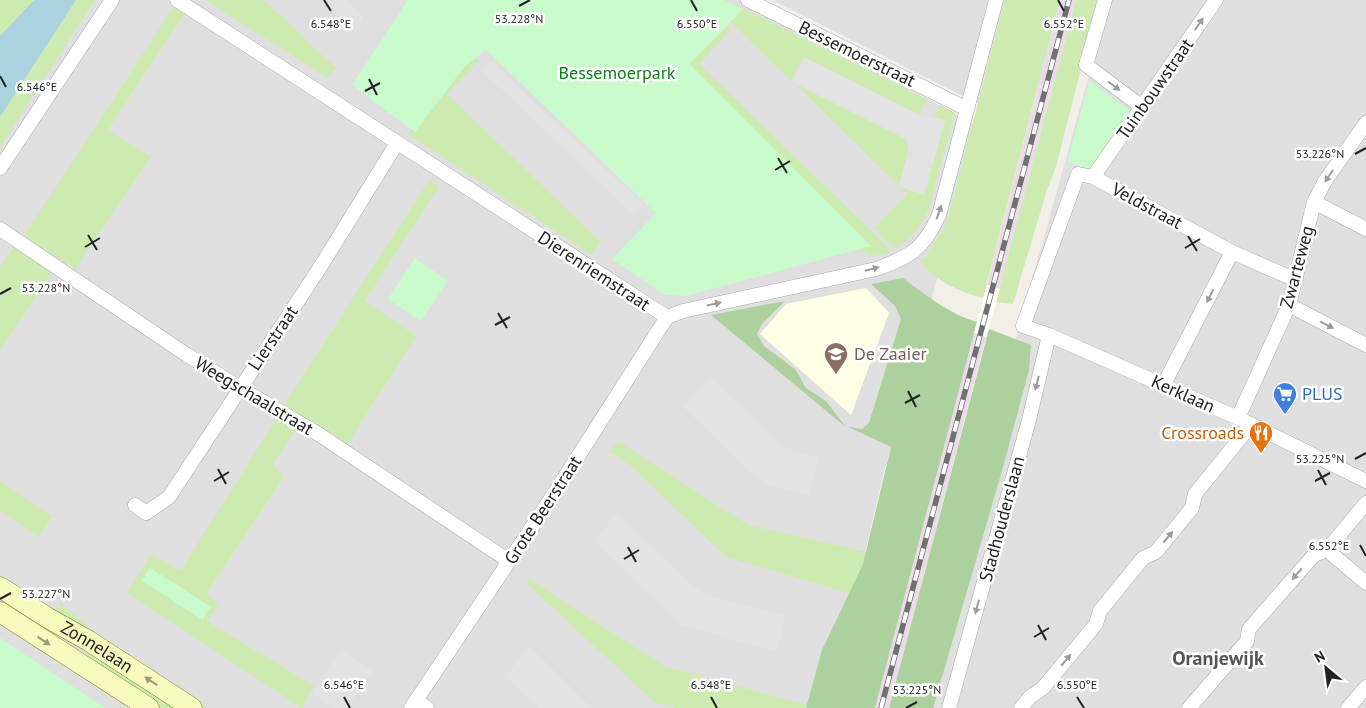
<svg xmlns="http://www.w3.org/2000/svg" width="1366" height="708" font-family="'PT Sans',sans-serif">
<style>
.residential{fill:#e0dfdf}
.industrial{fill:#ebdbe8}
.education{fill:#ffffe5}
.grass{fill:#cdebb0}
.forest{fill:#add19e}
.park{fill:#c8facc}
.parking{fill:#e2e2e2}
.water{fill:#aad3df}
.pier{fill:#fff}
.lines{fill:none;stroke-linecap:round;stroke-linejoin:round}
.street-casing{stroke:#a9a9a9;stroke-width:15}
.secondary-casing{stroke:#707d05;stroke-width:21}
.street{stroke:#fff;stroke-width:14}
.secondary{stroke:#f7fabf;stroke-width:20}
.rail-casing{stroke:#707070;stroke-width:5.5}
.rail{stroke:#fff;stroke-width:4;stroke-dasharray:11;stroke-linecap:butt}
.oneway{fill:#9c9c9c}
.oneway2{fill:#979978}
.ticks{fill:none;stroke:#222;stroke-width:2}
.labels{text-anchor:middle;stroke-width:5;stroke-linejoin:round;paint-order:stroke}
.street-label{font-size:18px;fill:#222;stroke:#fff}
.park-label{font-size:18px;fill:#0c8416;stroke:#fff}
.education-label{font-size:18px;fill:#785e54;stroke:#fff;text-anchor:start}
.shop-label{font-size:18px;fill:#366cbe;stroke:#fff;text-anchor:start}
.food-label{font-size:18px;fill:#c56008;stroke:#fff;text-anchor:end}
.quarter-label{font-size:20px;font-weight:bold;fill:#555;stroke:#fff}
.ticks-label{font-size:12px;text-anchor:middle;fill:#222;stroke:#fff;stroke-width:5;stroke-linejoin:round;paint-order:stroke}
</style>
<rect width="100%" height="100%" fill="#f2efe9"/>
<path class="residential" d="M0,0H748L979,127L884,472L828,708H0Z
M772,0H1022L991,110Z
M1110,0H1366V708H925L977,478Z"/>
<path class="industrial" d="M1060,0H1076L1000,289L987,285Z
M974,333L986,337L889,708H875Z"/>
<path class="education" d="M866,288L889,313L851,415L760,334L786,304Z"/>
<path class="grass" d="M0,0H34L0,36Z
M76,0H95L0,147V117Z
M206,0H264L336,68L327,78Z
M1005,0H1060L983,298C958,291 936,282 920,260L925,257L947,222Z
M1076,0H1099L1055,170L1047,190L1013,304L996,302Z
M728,1L927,99L919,115L804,57L791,81L719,11Z
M174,6L185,13L108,130L151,157L75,269L24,236Z
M714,16L730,31L699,64L892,251L875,256L674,172L662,75Z
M464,59L479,60L447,94L601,242L591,255L408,134L430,101Z
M794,83L904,138C914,150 903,173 899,186Z
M940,105L955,113L929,209L917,230L896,249L874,228L907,194L901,188L924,194L945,121L934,117Z
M429,180L439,187L365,301L416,336L347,445L284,405Z
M13,247L52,273L0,350V267Z
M277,418L295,430L273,464L284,477L207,593L218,606L207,621L314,686L302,708L127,593L151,554L180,571Z
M618,441L748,525L866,552L863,564L849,593L726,557L631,466L610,452Z
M0,481L52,516L39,537L0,511Z
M529,579L664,666L807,705L806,708H676L654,702L526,583Z
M60,602L90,629L87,634L55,614L60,607Z
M90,648L183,708H157L83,660Z"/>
<path class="forest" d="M903,278C926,295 949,314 977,322L875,708H806L822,650L863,564L891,447L842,424L711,315L785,301L762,324L757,334L764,346L795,369L806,388L826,401L845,426L862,429L869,423L901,319L895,306L871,284Z
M989,329L1031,345L1029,370L1002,471L933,708H889Z"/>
<path class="park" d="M408,0H724L743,9L690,64L871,246L686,296L665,295L612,259L656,213L486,50L465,66L415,132L352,85Z
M1089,81L1132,112L1090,172L1068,161Z
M415,258L448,281L421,321L388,299Z
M150,568L211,607L202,620L142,581Z
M0,638L105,708H0Z"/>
<path class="parking" d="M323,0H346L364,18L354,30Z
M804,57L919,115L945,120L924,195L899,186L908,152V143L904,138L794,83L793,79Z
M490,61L643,205L634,215L481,70Z
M711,377L782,446L791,450L819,457L809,495L772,486L753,475L683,407Z
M616,513L695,588L714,598L786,615L777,652L681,625L595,541Z
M530,646L592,708H539L505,676Z
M341,650L373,671L347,708H333L312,693Z"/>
<path class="water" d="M34,0H76L0,117V36Z"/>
<path class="pier" d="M987,285L1000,289L986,337L974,333Z"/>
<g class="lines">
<g class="street-casing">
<path id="street" d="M177,0L667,317
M748,0L967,109
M1105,0L1086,65L1142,107
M0,168L112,0
M1093,177L1216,0
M1314,202L1366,229
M0,229L187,355L240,388L320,435L509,561
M1296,280L1232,252L1093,177L1078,174L1023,326L1049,335L1238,418L1366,481
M1289,305L1366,345
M667,317L683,311L876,269C910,257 924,249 939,215L996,0
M1163,386L1232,252
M1238,418L1289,305L1314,202L1325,181L1366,123
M135,505L146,513L169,497L319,269L397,143
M1327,550L1366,583
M416,701L427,708
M411,708L556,491L667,317
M949,708L1029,420L1049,335
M1021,708L1030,697L1043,688L1096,624L1100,611L1143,558L1156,552L1192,508L1195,494L1251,425
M1189,708L1247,641L1249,629L1314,555L1327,550L1366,503
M1348,708L1366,687"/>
</g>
<g class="secondary-casing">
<g id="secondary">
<path id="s1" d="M0,587L48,618L89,641L192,708"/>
<path d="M0,612L149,708"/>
</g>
</g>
<use href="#street" class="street"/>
<use href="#secondary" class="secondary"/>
<g class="rail-casing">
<path id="rail" d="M881,708L1069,0"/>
</g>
<use href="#rail" class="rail"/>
</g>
<defs><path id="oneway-solid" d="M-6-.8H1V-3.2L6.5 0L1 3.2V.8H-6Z" transform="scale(1.25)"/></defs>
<g class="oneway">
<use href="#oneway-solid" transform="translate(1199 24) rotate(-55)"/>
<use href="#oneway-solid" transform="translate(1114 86) rotate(37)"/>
<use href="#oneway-solid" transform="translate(1329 176) rotate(123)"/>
<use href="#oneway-solid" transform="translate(939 212) rotate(-70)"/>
<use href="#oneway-solid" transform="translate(872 269) rotate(-14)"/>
<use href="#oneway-solid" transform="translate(1210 296) rotate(117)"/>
<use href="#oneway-solid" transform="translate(714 304) rotate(-12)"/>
<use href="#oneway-solid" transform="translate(1327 325) rotate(27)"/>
<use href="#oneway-solid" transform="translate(1037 383) rotate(104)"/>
<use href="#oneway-solid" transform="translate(1168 537) rotate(-50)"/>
<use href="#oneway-solid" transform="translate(1297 574) rotate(131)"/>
<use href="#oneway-solid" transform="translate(977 607) rotate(105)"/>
<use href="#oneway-solid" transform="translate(1066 660) rotate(-50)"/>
</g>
<g class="oneway2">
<use href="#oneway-solid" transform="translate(44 641) rotate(33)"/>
<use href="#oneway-solid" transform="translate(151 681) rotate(-147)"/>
</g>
<path class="ticks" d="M324,0L331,11M691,0L697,11M1058,0L1064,11M519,6L530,0M0,76L6,87M369,79L377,95M365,91L380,83M1355,154L1366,148M778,158L787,173M775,170L790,161M88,235L97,250M1188,236L1197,251M85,247L100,238M1185,248L1200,239M0,294L11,288M498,313L507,328M495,325L510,317M908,391L916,407M905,403L920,395M1355,459L1366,453M218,469L226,484M1318,470L1326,485M214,481L229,472M1315,481L1330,473M1360,545L1366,556M628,547L636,562M624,559L639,550M0,599L11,593M1038,625L1046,640M1034,637L1049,628M344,697L350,708M711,697L717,708M1077,697L1084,708M906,708L917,702"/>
<defs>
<g id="school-pin" transform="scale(1.25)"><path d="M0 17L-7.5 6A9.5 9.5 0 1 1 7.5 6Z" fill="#8d6e63" stroke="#fff"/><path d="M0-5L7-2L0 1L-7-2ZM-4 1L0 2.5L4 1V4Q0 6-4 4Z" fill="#fff"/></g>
<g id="supermarket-pin" transform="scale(1.25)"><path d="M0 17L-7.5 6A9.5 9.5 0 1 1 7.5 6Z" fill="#3f7fe0" stroke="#fff"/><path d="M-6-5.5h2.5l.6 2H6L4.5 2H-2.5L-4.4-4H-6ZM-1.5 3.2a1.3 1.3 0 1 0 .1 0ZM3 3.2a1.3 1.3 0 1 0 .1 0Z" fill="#fff"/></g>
<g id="restaurant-pin" transform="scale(1.25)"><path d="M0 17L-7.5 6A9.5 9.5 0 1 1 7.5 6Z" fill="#e8710a" stroke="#fff"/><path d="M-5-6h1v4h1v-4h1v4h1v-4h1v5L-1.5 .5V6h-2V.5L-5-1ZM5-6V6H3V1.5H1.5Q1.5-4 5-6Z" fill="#fff"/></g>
</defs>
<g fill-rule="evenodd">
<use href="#school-pin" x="836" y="354"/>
<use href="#supermarket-pin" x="1285" y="394"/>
<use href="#restaurant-pin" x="1261" y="433"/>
</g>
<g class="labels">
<g class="street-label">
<text transform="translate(857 54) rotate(26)" y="6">Bessemoerstraat</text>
<text transform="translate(1155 89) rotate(-55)" y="6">Tuinbouwstraat</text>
<text transform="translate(1147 206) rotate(28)" y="6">Veldstraat</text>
<text transform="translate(1297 267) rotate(-75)" y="6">Zwarteweg</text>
<text transform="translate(594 271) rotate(33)" y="6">Dierenriemstraat</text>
<text transform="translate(273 338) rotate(-56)" y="6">Lierstraat</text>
<text transform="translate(1183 394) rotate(24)" y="6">Kerklaan</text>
<text transform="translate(254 396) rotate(31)" y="6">Weegschaalstraat</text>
<text transform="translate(543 510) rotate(-57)" y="6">Grote Beerstraat</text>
<text transform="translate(1002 519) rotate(-75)" y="6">Stadhouderslaan</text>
<text dy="6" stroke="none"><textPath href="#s1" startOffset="114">Zonnelaan</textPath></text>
</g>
<g class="park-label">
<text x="617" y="79">Bessemoerpark</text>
</g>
<g class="education-label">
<text x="854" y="360">De Zaaier</text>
</g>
<g class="shop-label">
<text x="1302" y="400">PLUS</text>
</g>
<g class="food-label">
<text x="1244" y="439">Crossroads</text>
</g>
<g class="quarter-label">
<text x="1218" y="665">Oranjewijk</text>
</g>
</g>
<g class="ticks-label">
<text x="519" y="23">53.228°N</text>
<text x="331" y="28">6.548°E</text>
<text x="697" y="28">6.550°E</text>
<text x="1064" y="28">6.552°E</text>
<text x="37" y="91">6.546°E</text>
<text x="1320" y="158">53.226°N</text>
<text x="46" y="292">53.228°N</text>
<text x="1320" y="463">53.225°N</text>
<text x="1329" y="550">6.552°E</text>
<text x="46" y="598">53.227°N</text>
<text x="344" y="689">6.546°E</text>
<text x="711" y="689">6.548°E</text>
<text x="1077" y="689">6.550°E</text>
<text x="917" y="694">53.225°N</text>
</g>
<g transform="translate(1326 668) rotate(331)" stroke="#ffffff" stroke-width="4" paint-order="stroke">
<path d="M0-4L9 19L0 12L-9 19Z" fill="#222222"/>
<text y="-8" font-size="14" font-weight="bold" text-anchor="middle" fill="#222222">N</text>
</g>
</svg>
